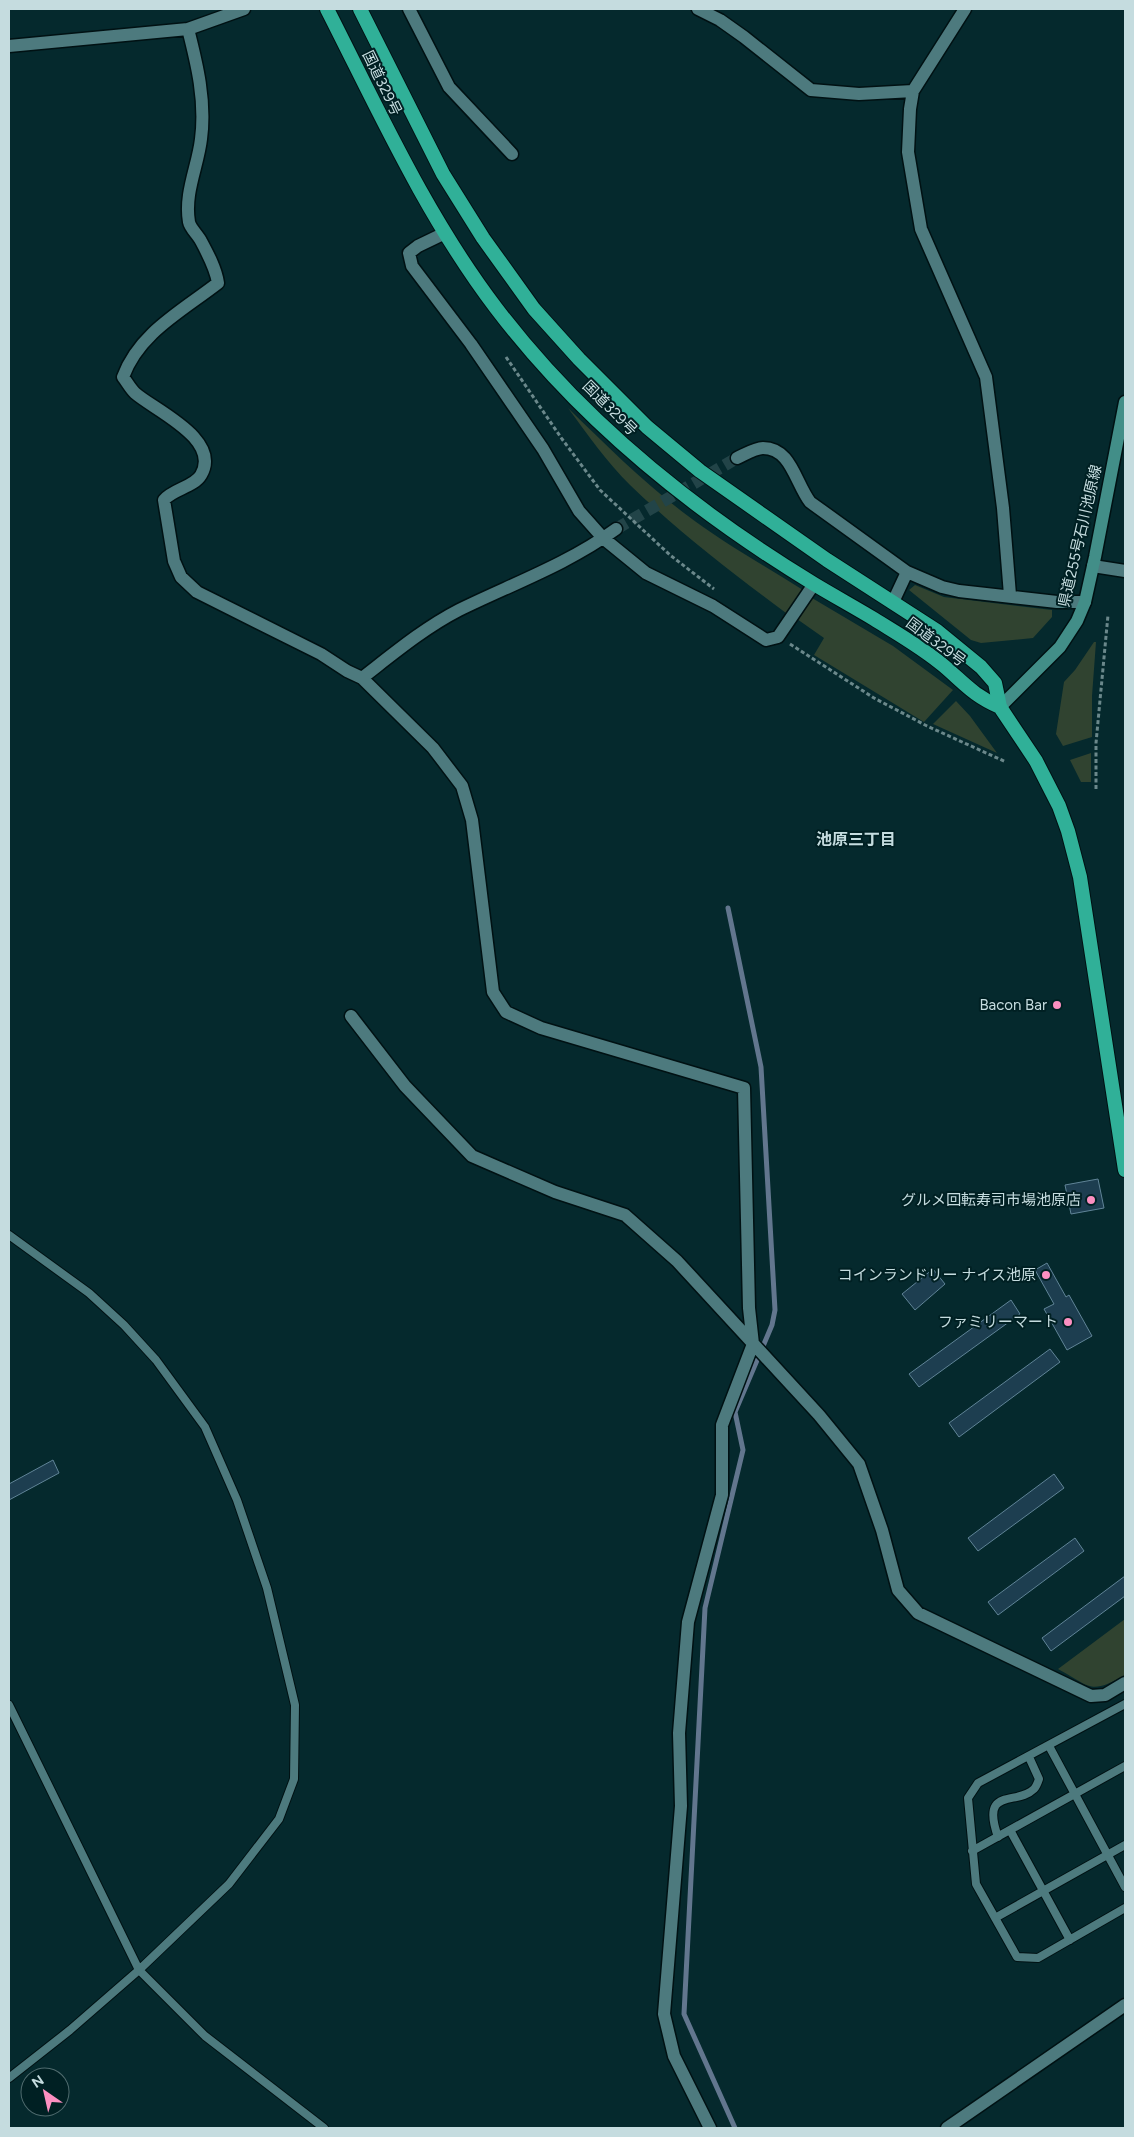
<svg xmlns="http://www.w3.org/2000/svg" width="1134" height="2137" font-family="Figtree,'Noto Sans JP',sans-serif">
	<rect width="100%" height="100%" fill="#05292d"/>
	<!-- green -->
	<path fill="#304330" d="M568,408C605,444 643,482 684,513C722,542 763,565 803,590L786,613C732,573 679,532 630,485C607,462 587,434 568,408Z
		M915,585L944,597L1052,610V617L1033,638L981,643L971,640L909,590Z
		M812,598L893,646L953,690L924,722L814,655L824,638L797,619Z
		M1094,642H1096L1092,696V737L1063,746L1056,734L1064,682L1075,670Z
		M956,701L970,716L997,753L933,724Z
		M1091,753V782H1081L1070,760Z
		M1125,1619V1675C1090,1695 1091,1687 1058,1669Z"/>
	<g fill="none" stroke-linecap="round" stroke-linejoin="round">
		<!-- stream -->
		<path stroke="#62768e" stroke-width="5" d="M728,908L761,1067L775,1310L772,1325L735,1412L743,1450L705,1608L684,2014L735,2128"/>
	</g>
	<!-- building -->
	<path fill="#1d3e50" stroke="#608497" d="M1098,1179L1104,1208L1071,1214L1065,1185Z
		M1047,1263L1066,1297L1069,1295L1092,1336L1067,1350L1044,1309L1054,1304L1035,1270Z
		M933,1269L945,1284L915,1310L902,1294Z
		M1011,1300L1020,1314L919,1387L909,1374Z
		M1050,1349L1060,1362L959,1437L949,1423Z
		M53,1460L59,1473L9,1500V1484Z
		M1054,1474L1064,1488L978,1551L968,1538Z
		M1075,1538L1084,1551L998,1615L988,1602Z
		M1125,1576V1596L1051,1651L1042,1638Z"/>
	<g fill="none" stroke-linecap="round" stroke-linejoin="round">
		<!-- minor-tunnel -->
		<path stroke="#224448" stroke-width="12" stroke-dasharray="12 6" stroke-linecap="butt" d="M616,529L737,458"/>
		<!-- service casing -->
		<g stroke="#001113" stroke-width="10">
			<path id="service" d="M9,1235L89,1293L124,1325L156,1360L205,1427L237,1500L267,1588L295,1705L294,1779L279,1819L229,1884L139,1970L70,2030L9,2078
				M1125,1704L978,1783L968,1798L976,1884L1017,1957L1038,1958L1125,1908
				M9,1705L139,1970L205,2036L324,2128
				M1049,1746L1125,1887
				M1010,1830L1070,1940
				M998,1837C980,1786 1017,1806 1034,1789C1036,1787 1038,1782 1039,1779L1029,1757
				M972,1851L1125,1766
				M995,1918L1125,1845"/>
		</g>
		<!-- minor casing -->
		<g stroke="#001113" stroke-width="15">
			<path id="minor" d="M409,9L449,87L512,154
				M698,9L720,20L744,37L811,90L859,94L913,91
				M965,9L913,91L910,109L908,152L921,229L986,377L1003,508L1010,595
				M188,29C197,64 206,101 201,139C198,166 184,193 189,222C190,228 198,235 201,241C208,254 216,269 218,283C182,311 139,333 123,377C127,382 130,388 135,393C154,410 222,439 201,475C194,487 173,489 164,500L174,561L181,577L197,592L321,654L347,671L362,678L433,748L462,786L472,820L493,992L506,1012L541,1028L744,1088L749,1308L753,1344L722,1425V1495L688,1622L679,1733L681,1806L664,2014L674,2056L710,2128
				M9,46L188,29L244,9
				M445,233L418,246L409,253L412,266L471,344L543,449L579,511L603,538L646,573L713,606L766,640L778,637L814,584
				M737,458C744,455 755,448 763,448C791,448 795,482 810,502L907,572L942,587L959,591L1057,602H1085
				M1093,566L1125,571
				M893,602L907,572
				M362,678C393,654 424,628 459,610C512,584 568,564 616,529
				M351,1016L405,1086L472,1156L555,1192L625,1215L677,1261L819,1415L859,1464L882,1530L898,1590L918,1613L1091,1696L1105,1695L1125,1683"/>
		</g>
		<!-- tertiary casing -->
		<g stroke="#001113" stroke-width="15">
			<path id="tertiary" d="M947,2128L1125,2005"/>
		</g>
		<!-- secondary casing -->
		<g stroke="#001113" stroke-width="15">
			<path id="secondary" d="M1000,707L1060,647L1077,621L1085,602L1095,557L1125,402"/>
		</g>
		<!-- trunk casing -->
		<g stroke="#001113" stroke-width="16">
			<path id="trunk" d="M327,9C379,111 426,216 496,308C581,420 694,511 814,584C834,596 854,607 874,619C898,634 923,648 944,666C965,684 974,696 1000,707
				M360,9L443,174L483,238L534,309L579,359L647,427L700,471L827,560L937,631L981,667L995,683L1000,707L1036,761L1059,806L1068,831L1080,877L1125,1170"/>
		</g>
		<!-- path -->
		<path stroke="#6b888b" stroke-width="3" stroke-dasharray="4 2.5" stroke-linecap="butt" d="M506,357L562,439L600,490L670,555L714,589
			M790,644L874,698L927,726L1006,762
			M1096,789V743L1108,615"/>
		<!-- service -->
		<use href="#service" stroke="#4d7a7e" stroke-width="8"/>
		<!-- minor -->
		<use href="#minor" stroke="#4d7a7e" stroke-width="12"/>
		<!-- tertiary -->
		<use href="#tertiary" stroke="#4d7a7e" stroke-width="12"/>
		<!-- secondary -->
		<use href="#secondary" stroke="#428e88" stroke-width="12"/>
		<!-- trunk -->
		<use href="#trunk" stroke="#30b098" stroke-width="14"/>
	</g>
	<!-- markers -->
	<g fill="#fc8fc1" stroke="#002023" stroke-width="2">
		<circle cx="1057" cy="1005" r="5"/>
		<circle cx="1091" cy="1200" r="5"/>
		<circle cx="1046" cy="1275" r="5"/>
		<circle cx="1068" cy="1322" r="5"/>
	</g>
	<g text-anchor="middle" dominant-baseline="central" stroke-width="4" stroke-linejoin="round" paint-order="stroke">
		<!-- street labels -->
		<g font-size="15" fill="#c5dcdf" stroke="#002023">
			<text transform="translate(382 83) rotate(64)">国道329号</text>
			<text transform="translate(610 408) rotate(45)">国道329号</text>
			<text transform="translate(1080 536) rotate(-77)">県道255号石川池原線</text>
			<text transform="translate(936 642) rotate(37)">国道329号</text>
		</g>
		<!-- poi labels -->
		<g font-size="15" fill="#c5dcdf" stroke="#002023" text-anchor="end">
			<text x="1047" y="1005">Bacon Bar</text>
			<text x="1081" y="1200">グルメ回転寿司市場池原店</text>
			<text x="1036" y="1275">コインランドリー ナイス池原</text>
			<text x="1058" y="1322">ファミリーマート</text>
		</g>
		<!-- neighbourhood labels -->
		<g font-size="16" font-weight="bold" fill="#c5dcdf" stroke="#002023">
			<text x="856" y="839">池原三丁目</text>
		</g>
	</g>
	<!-- border -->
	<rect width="1134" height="2137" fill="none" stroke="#c5dcdf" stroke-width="20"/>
	<!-- north arrow -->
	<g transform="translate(45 2092) rotate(326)"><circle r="24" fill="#002023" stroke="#4f6b6e"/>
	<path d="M0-4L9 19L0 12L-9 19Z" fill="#fc8fc1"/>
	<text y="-8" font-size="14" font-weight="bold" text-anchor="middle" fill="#c5dcdf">N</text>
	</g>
</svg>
